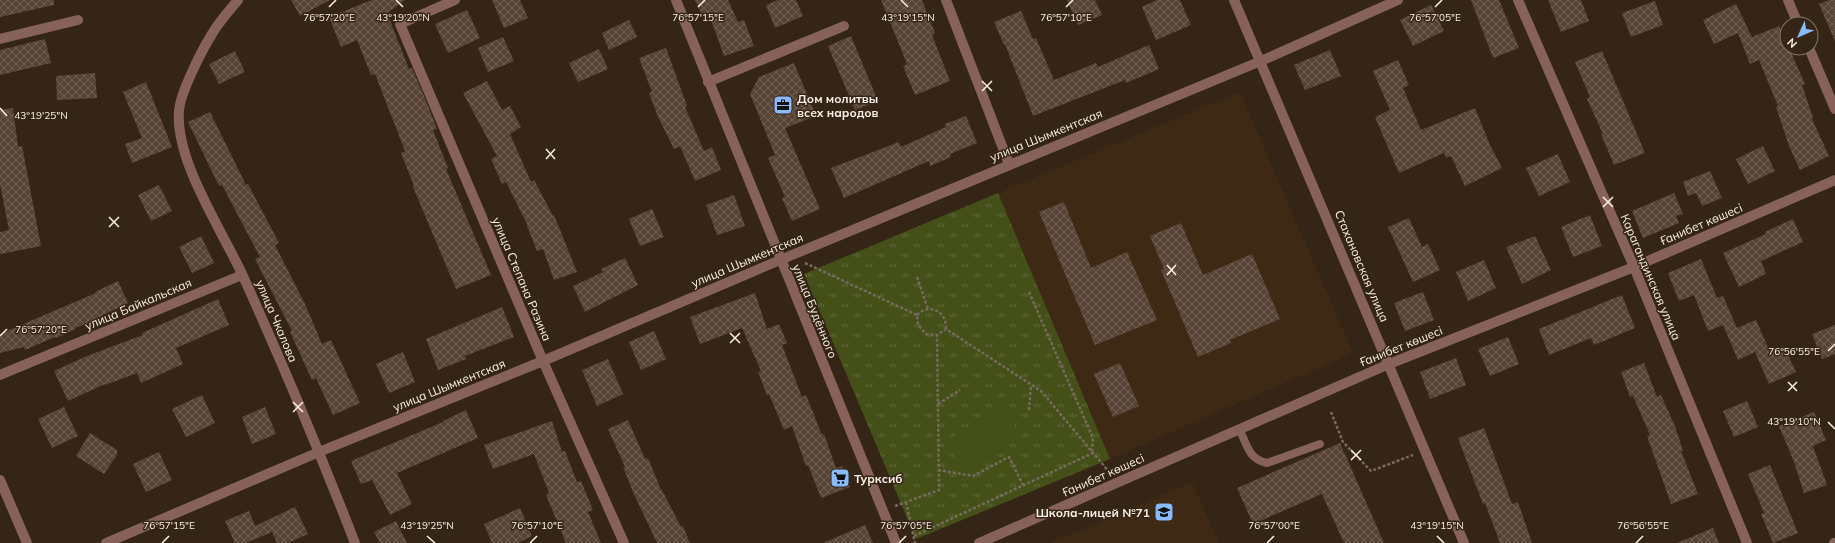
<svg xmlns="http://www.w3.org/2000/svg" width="1835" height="543" font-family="Mulish,sans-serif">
	<defs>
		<pattern id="park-tufts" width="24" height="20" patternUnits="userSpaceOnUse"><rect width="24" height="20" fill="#445018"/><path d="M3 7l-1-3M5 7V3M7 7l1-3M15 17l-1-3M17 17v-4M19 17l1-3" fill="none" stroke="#606a3a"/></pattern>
		<pattern id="building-cross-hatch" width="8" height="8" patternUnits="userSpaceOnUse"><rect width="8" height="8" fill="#584437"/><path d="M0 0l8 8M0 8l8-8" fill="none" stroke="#715f54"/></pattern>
	</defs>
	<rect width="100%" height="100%" fill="#352516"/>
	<!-- built -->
	<path fill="#3e2915" d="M1240,92L1353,353L1110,459L998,193Z
		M1192,482L1219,543H1051Z"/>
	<!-- park -->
	<path fill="url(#park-tufts)" d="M998,193L1110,459L916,539L804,274Z"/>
	<!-- garden -->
	<path fill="#445018" d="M1004,407L1021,437L963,470L946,441Z"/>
	<!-- building -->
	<path fill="url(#building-cross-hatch)" d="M0,0H54V5L0,17Z
		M291,0H330L300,16Z
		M372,0H405L387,13L409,69L412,68L426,101L437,129L433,130L448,168L446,169L491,275L456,289L413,187L414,186L401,153L405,151L375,74L371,75L357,40L341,47L329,17Z
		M492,0H520L528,18L504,28Z
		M695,0H728L738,22L744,20L754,46L724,56L710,17L704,20Z
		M778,0H796L803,16L775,28L766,5Z
		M881,0H922L935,33L932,35L950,81L915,95L903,66L907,64Z
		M1067,0H1095L1102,15L1078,25Z
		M1157,0H1180L1191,25L1156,40L1142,7Z
		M1471,0H1499L1519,48L1493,58Z
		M1548,0H1581L1589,21L1561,32Z
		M1829,0H1835V41L1819,4Z
		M1655,1L1663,25L1631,37L1622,13Z
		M1736,4L1752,37L1779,26L1787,45L1782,48H1789L1805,84L1802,85L1813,118L1812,119L1829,156L1800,170L1789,146L1776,107L1778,106L1759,60L1750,64L1738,33L1714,44L1703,20Z
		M1431,5L1444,31L1413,46L1400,20Z
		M467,10L480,38L448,53L435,24Z
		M1021,11L1033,39L1036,38L1054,80L1096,63L1098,67L1149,45L1159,69L1126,83L1125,80L1033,116L1005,44L1004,45L994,22Z
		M629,20L637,37L609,50L602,33Z
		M851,36L878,101L855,110L828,46Z
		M503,37L514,61L488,72L478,48Z
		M45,39L51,63L0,75V50Z
		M666,48L687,106L685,107L704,151L712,147L721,170L695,181L680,146L674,149L658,117L649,93L652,92L639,58Z
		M599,49L608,69L578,82L569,63Z
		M1330,50L1341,76L1305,90L1294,65Z
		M235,51L245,72L219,84L209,64Z
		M1602,51L1645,153L1614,165L1601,134H1603L1587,99L1590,97L1575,62Z
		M1398,60L1409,85L1403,88L1421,130L1475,108L1490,145L1502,168L1465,186L1451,156L1446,158L1444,153L1399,173L1375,117L1390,110L1373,71Z
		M794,63L816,116L785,128L820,209L792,221L782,198L785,197L768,158L775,155L750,94L759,77Z
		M95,73L97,98L57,100L56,76Z
		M487,81L502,110L510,106L521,127L510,134L531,182L534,180L553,216L554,215L577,272L554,280L543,249L537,251L527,226H528L506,182L502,184L491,159L497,156L463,93Z
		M146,82L172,147L132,163L125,144L142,138L123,92Z
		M13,108L18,147L22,146L41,246L0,254V232L9,230L0,184V110Z
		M210,112L246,185L248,184L279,243L275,245L305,304L322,344L331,340L360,403L333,415L316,378L312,380L290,332L292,331L255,259L260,257L222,185L219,186L188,122Z
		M966,116L977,143L950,154L951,157L930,166L929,161L844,198L831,168L899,142L901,147L946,127L945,124Z
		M1763,146L1775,171L1748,184L1736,159Z
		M1558,154L1570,182L1539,196L1526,168Z
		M1710,171L1722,198L1702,206L1696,193L1688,196L1683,182Z
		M159,185L172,211L151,221L138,195Z
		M1674,193L1683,214L1676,216L1679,223L1643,238L1632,211Z
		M734,195L745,226L717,235L706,205Z
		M1064,202L1091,268L1127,252L1157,320L1095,345L1039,212Z
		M652,209L664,237L640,246L629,219Z
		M1590,215L1602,246L1573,257L1561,227Z
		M1409,218L1422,247L1428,244L1440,270L1413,282L1388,227Z
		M1793,219L1803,242L1761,261L1766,274L1739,287L1723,253L1766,234L1765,232Z
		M1181,223L1203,275L1252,254L1280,319L1230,340L1231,343L1198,357L1161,270L1164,269L1150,236Z
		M201,236L214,263L192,273L179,247Z
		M1535,236L1551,270L1522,284L1506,247Z
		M625,258L638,285L585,312L573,286L603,272L601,269Z
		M1701,259L1717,298L1723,296L1737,328L1756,320L1770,352L1784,346L1796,372L1769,384L1755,352L1738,360L1723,325L1708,331L1694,295L1679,301L1668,273Z
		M1484,260L1496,288L1468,301L1456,272Z
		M118,281L128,303L99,317V319L75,328L76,329L56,338L55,337L25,350L24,347L0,353V334L96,293L95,292Z
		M1423,292L1434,320L1405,331L1394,303Z
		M755,293L767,329L779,324L787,343L782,345L802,397L806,395L822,435L824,434L836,468L842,466L850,487L821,498L808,465L806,466L792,426L784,430L769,394L767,395L758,372L761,371L742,328L700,344L690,317Z
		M1622,295L1635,328L1594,345L1591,338L1549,355L1539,329Z
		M218,299L229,325L176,348L183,364L141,383L137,373L105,385V384L68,401L54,371L87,356L143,335L142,333Z
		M502,307L514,337L465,356L466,359L438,370L426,339Z
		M1835,325V354L1822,359L1812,334Z
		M654,331L666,359L641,370L629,342Z
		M1508,337L1519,364L1490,376L1478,349Z
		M403,352L415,382L389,393L376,364Z
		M1456,358L1466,385L1430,399L1420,372Z
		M608,359L623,394L597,406L582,370Z
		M1120,363L1139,406L1113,417L1094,374Z
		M1644,363L1657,397L1661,395L1675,426L1683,451H1681L1698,494L1671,504L1647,436L1650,435L1633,396L1630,397L1621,372Z
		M202,395L215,423L186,437L172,409Z
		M1747,401L1758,427L1734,437L1723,411Z
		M64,407L78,436L52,448L38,419Z
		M265,407L276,434L252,444L242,417Z
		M466,410L478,438L397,473L412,504L390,515L372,480L361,484L351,461L443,422V421Z
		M1814,412L1826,440L1813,446L1827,485L1804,493L1794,462L1779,426Z
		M628,420L645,459L648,458L661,490H662L681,527L683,526L690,543H657L633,492L623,467H625L608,429Z
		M552,421L562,452L565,451L577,482L581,481L593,510L588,512L601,543H566L546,495L549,493L534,454L493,469L484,445Z
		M1484,428L1512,504L1518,502L1532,543H1500L1485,503L1483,504L1458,438Z
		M90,433L117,450V455L104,474L76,456Z
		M1340,443L1384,543H1344L1322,494L1253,524L1237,488Z
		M159,452L172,480L146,492L133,464Z
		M1770,465L1798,533L1773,543L1761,514L1764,513L1748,474Z
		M295,507L308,534L288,543H277L272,532L246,543H235L225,521L249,511L255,526Z
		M520,508L532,536L518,543H492L484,524Z
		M396,521L407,543H380L374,532Z
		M865,525L873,543H823Z
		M1713,528L1719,543H1677Z"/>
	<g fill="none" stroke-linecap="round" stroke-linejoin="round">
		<!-- path -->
		<path stroke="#796a5d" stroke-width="2.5" stroke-dasharray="3 2" stroke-linecap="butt" d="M805,263L917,315L918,325L926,334L937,335L946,329L1041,391L1110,473
			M917,277L928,309
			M1029,292L1093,438L1092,451
			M917,315C930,302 947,312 946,329
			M938,404L960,390
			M1029,410L1031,385
			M1331,412L1343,442L1371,471L1413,455
			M938,470L973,476L1009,457L1023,485
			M906,502L915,543
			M895,506L939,490L937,335
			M914,536L1093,453"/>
		<!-- service -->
		<path stroke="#866259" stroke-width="8" d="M1240,430C1247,446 1249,459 1267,463L1320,444"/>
		<!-- minor -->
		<path stroke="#866259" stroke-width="10" d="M238,0C229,11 219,22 212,34C202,50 180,93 179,111C175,161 222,230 243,276C283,364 320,453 355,543
			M455,0L400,24L543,361L624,543
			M676,0L896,543
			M946,0L1009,164
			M1234,0L1464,543
			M1518,0L1634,267L1747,543
			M1788,0L1798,24
			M0,39L78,20
			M1809,48L1835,109
			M708,82L844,26
			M0,375L242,275
			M0,480L27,543
			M106,543L319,452L543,361L780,260L1261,61L1398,0
			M979,543L1389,364L1634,267L1835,180
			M1834,543H1835"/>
	</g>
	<!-- ticks -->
	<path fill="none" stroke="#fcf1e8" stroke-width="1.5" d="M396,0L403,7M901,0L908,7M329,7L336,0M698,7L705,0M1066,7L1073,0M1435,7L1442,0M982,81L992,91M982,91L992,81M0,108L7,116M546,149L555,159M546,159L555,149M1603,197L1613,207M1603,207L1613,197M109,217L119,227M109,227L119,217M1167,265L1176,275M1167,275L1176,265M730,333L740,343M0,336L7,329M730,343L740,333M1828,351L1835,344M1788,382L1797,391M1788,391L1797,382M293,402L303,412M293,412L303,402M1828,422L1835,429M1351,450L1361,460M1351,460L1361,450M427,536L435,543M1437,536L1444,543M162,543L169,536M530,543L537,536M899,543L906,536M1267,543L1274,536M1636,543L1643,536"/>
	<!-- icons -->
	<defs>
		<g id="office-square" transform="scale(1)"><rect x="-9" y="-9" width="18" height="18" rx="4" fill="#87bbfc" stroke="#352516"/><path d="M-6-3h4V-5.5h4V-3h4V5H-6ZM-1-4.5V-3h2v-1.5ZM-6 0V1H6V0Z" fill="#111"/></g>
		<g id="supermarket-square" transform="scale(1)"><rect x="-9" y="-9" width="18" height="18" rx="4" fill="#87bbfc" stroke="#352516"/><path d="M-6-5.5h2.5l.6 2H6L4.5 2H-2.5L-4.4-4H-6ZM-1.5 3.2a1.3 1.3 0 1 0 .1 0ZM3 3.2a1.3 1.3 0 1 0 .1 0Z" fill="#111"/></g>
		<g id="school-square" transform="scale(1)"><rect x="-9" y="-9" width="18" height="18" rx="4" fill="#87bbfc" stroke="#352516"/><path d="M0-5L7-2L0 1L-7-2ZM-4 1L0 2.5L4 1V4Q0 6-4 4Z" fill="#111"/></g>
	</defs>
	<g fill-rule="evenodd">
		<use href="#office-square" x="783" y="105"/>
		<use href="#supermarket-square" x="840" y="478"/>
		<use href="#school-square" x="1164" y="512"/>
	</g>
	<g text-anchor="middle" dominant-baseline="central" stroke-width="3" stroke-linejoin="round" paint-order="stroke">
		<!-- poi labels -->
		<g font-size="12" font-weight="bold" fill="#fcf1e8" stroke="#352516" text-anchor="start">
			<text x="797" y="98">Дом молитвы<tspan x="797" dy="14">всех народов</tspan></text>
			<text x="854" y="478">Турксиб</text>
			<text x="1150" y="512" text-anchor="end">Школа-лицей №71</text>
		</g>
		<!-- street labels -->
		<g font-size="12" fill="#fcf1e8" stroke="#352516">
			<text transform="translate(1046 135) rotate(-22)">улица Шымкентская</text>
			<text transform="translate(1701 224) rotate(-23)">Ғанибет көшесі</text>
			<text transform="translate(747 260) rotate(-23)">улица Шымкентская</text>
			<text transform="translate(1362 266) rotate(67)">Стахановская улица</text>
			<text transform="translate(1651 277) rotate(67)">Карагандинская улица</text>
			<text transform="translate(522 279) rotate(67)">улица Степана Разина</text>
			<text transform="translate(138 304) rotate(-23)">улица Байкальская</text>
			<text transform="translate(815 311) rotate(68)">улица Будённого</text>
			<text transform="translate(277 321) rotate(67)">улица Чкалова</text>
			<text transform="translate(1401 346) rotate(-22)">Ғанибет көшесі</text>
			<text transform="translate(449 385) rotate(-22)">улица Шымкентская</text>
			<text transform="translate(1103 475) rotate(-24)">Ғанибет көшесі</text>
		</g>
	</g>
	<g font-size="10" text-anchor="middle" fill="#fcf1e8" stroke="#352516" stroke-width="3" stroke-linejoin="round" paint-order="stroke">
		<text x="329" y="21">76°57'20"E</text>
		<text x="403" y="21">43°19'20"N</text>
		<text x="698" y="21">76°57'15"E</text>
		<text x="908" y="21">43°19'15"N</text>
		<text x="1066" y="21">76°57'10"E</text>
		<text x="1435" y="21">76°57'05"E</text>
		<text x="41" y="119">43°19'25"N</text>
		<text x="41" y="333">76°57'20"E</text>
		<text x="1794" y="355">76°56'55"E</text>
		<text x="1794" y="425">43°19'10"N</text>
		<text x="169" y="529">76°57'15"E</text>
		<text x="537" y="529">76°57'10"E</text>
		<text x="906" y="529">76°57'05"E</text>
		<text x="1274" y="529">76°57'00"E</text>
		<text x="1643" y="529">76°56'55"E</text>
		<text x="427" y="529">43°19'25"N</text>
		<text x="1437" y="529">43°19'15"N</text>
	</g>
	<!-- north arrow -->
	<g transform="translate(1799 36) rotate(225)"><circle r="19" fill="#352516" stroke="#85776a"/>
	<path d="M0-3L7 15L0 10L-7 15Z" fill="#87bbfc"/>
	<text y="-6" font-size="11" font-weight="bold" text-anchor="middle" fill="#fcf1e8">N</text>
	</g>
</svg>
